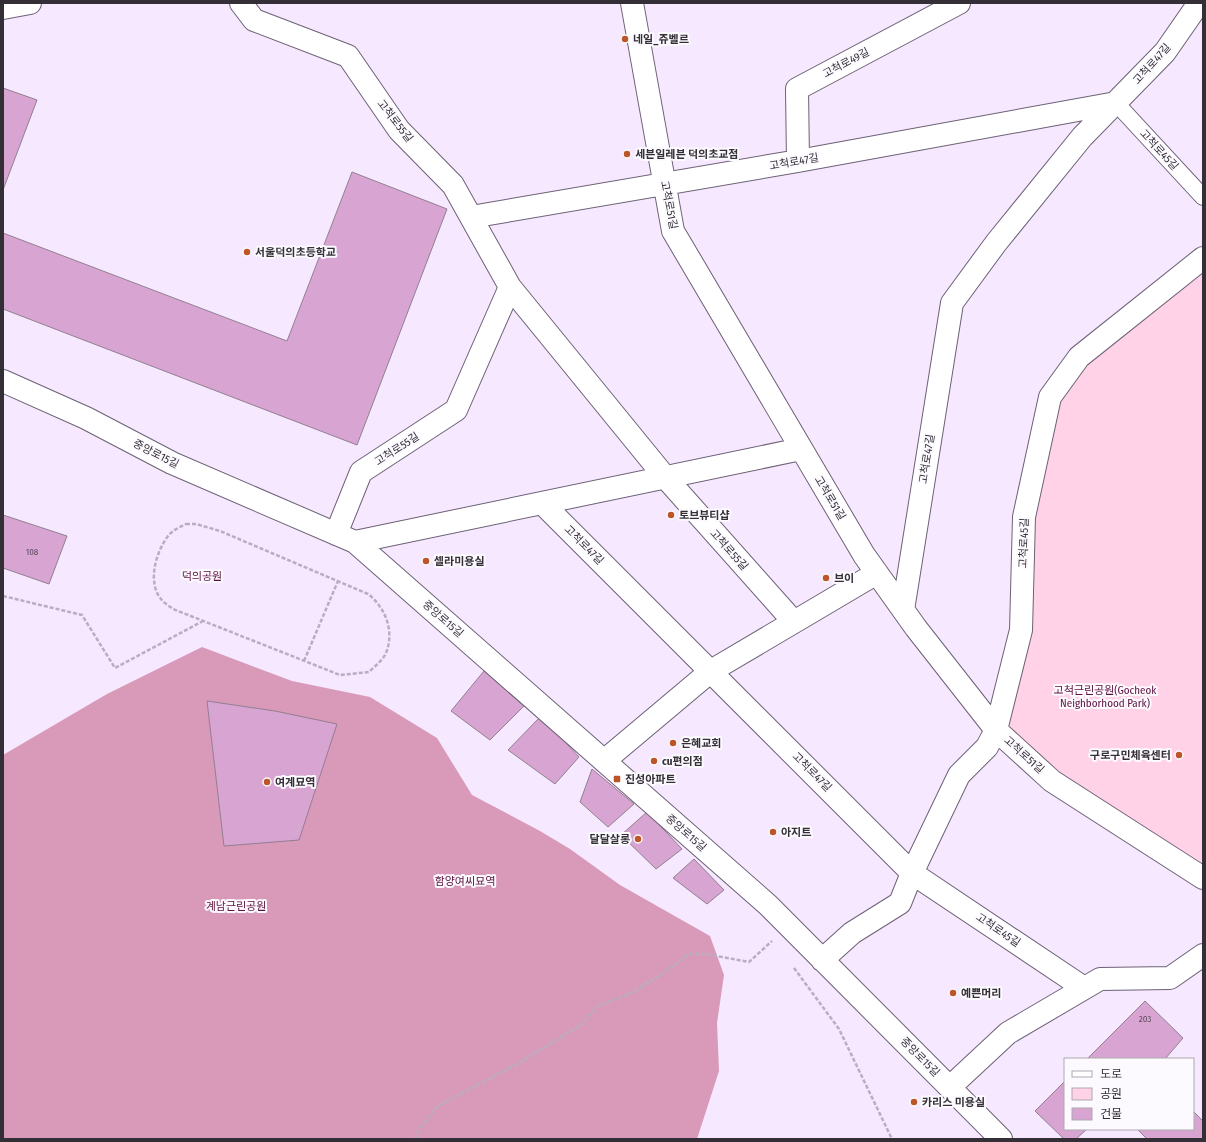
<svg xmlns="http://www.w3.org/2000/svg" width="1206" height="1142" font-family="'Fira Sans Condensed','Noto Sans KR',sans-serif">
	<rect width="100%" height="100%" fill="#f5e8ff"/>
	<!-- green -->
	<path fill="#ffd2e7" d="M1203,258V878L996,730L1050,397Z"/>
	<!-- forest -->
	<path fill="#d999b9" d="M202,647L292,681L370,697L437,738L472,795L540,831L570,849L620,885L710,936L724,975L717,1023L719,1071L697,1139H3V755L107,694Z"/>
	<!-- building -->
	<path fill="#d8a5d3" stroke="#927f90" d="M3,88L37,100L3,190Z
		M352,172L447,209L357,445L3,309V233L287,341Z
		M3,515L67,536L49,584L3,568Z
		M484,671L524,706L490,740L451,711Z
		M207,701L275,711L337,724L299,840L224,846Z
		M541,716L579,757L555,784L508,750Z
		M592,769L634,804L608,827L580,802Z
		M647,812L682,849L656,869L621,835Z
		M694,859L724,890L707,904L673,878Z
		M1145,1001L1183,1038L1165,1059H1087Z
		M1065,1081V1129H1087L1076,1139H1064L1035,1111Z
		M1193,1111L1203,1121V1139H1147L1137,1129H1193Z"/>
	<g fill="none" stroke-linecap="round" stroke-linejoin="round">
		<!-- service casing -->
		<g stroke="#6d6175" stroke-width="18">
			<path id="service" d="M1116,103L1203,197"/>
		</g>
		<!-- minor casing -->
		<g stroke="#6d6175" stroke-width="24">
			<path id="minor" d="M241,3L254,20L348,56L399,130L453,185L510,287L665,477L794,622
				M632,3L673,231L864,555L916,628L996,730L1052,781L1203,878
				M798,161L797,89L959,3
				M471,217L798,161L1116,103
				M3,381L86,418L172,463L355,542L768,905L1001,1139
				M542,503L912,873L1084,988
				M336,534L361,472L456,410L510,287
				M355,542L801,449
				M903,610L952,303L996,243L1082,137L1165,52L1199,3
				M604,761L711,671L877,573
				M822,960L852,933L900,903L912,873L959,775L987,747L996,730L1021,630L1024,517L1050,397L1079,357L1203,258
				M950,1087L1008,1033L1100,979L1170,978L1203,955"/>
		</g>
		<!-- secondary casing -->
		<g stroke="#6d6175" stroke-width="24">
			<path id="secondary" d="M3,8L30,3"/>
		</g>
		<!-- path -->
		<path stroke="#b9aec0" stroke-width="2.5" stroke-dasharray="4 2" stroke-linecap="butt" d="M186,524H196L220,531L368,594C385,607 395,631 386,653C383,660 375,666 369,672L340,675L173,609C169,606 164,603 161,599C147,582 156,552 168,536C173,530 180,527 186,524Z
			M3,596L82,615L115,668L203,621
			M304,661L338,581
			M794,968L839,1029L892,1139
			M415,1139L420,1128L438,1106L519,1063L582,1024L598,1006L631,993L665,972L689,954H706L749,962L772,941"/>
		<!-- service -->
		<use href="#service" stroke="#fff" stroke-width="16"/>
		<!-- minor -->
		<use href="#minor" stroke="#fff" stroke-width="22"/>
		<!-- secondary -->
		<use href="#secondary" stroke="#fff" stroke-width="22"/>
	</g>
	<!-- markers -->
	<g fill="#bc5629" stroke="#fcfafe" stroke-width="1.5">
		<circle cx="625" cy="39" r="4"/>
		<circle cx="627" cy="154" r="4"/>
		<circle cx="247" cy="252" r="4"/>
		<circle cx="671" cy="515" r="4"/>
		<circle cx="426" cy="561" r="4"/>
		<circle cx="826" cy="578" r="4"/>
		<circle cx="673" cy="743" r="4"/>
		<circle cx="1179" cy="755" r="4"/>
		<circle cx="654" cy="761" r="4"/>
		<rect x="613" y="775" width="8" height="8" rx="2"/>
		<circle cx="267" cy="782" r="4"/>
		<circle cx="773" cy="832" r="4"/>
		<circle cx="638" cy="839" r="4"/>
		<circle cx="953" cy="993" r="4"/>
		<circle cx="914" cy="1102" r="4"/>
	</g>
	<g text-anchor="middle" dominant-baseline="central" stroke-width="4" stroke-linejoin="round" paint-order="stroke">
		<!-- number labels -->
		<g font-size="9" fill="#5d4c5e">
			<text x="32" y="552">108</text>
			<text x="1145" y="1019">203</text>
		</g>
		<!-- poi labels -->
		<g font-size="11" font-weight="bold" fill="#342f37" stroke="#fcfafe" text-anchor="start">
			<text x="633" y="39">네일_쥬벨르</text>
			<text x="635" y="154">세븐일레븐 덕의초교점</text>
			<text x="255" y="252">서울덕의초등학교</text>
			<text x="679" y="515">토브뷰티샵</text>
			<text x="434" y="561">셀라미용실</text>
			<text x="834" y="578">브이</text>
			<text x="681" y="743">은혜교회</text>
			<text x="1171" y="755" text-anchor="end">구로구민체육센터</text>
			<text x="662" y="761">cu편의점</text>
			<text x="625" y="779">진성아파트</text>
			<text x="275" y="782">여계묘역</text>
			<text x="781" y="832">아지트</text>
			<text x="630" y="839" text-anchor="end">달달살롱</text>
			<text x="961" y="993">예쁜머리</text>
			<text x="922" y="1102">카리스 미용실</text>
		</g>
		<!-- street labels -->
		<g font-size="11" fill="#342f37" stroke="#fcfafe">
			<text transform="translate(846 63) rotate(-28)">고척로49길</text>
			<text transform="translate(1152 64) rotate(-48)">고척로47길</text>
			<text transform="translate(395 121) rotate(52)">고척로55길</text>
			<text transform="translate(1159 150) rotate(47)">고척로45길</text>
			<text transform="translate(794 162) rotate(-10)">고척로47길</text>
			<text transform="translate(669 205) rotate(79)">고척로51길</text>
			<text transform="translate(397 449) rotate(-33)">고척로55길</text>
			<text transform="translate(156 454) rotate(27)">중앙로15길</text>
			<text transform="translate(927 459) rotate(-81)">고척로47길</text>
			<text transform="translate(830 498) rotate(59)">고척로51길</text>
			<text transform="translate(1024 543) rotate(-88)">고척로45길</text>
			<text transform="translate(584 545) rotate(45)">고척로47길</text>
			<text transform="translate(729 550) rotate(48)">고척로55길</text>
			<text transform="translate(443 619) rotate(41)">중앙로15길</text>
			<text transform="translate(1024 755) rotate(42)">고척로51길</text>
			<text transform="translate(812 772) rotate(45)">고척로47길</text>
			<text transform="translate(686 833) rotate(41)">중앙로15길</text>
			<text transform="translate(998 930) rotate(34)">고척로45길</text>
			<text transform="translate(920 1057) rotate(45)">중앙로15길</text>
		</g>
		<!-- park labels -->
		<g font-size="11" fill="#5b113f" stroke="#fcfafe">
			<text x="202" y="576">덕의공원</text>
			<text x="1105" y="690">고척근린공원(Gocheok<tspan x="1105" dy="13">Neighborhood Park)</tspan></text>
			<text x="465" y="881">함양여씨묘역</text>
			<text x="236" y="906">계남근린공원</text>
		</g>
	</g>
	<!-- border -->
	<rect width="1206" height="1142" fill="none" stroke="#342f37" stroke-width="8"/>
	<!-- legend -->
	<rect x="1064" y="1058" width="130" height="72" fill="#fcfafe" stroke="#aca9ae"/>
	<rect x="1072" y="1071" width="20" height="6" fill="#ffffff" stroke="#aca9ae"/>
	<text x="1100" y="1078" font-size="12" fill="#342f37">도로</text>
	<rect x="1072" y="1088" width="20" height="12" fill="#ffd2e7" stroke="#aca9ae"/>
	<text x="1100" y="1098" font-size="12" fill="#342f37">공원</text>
	<rect x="1072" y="1108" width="20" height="12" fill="#d8a5d3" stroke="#aca9ae"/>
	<text x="1100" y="1118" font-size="12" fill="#342f37">건물</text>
</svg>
